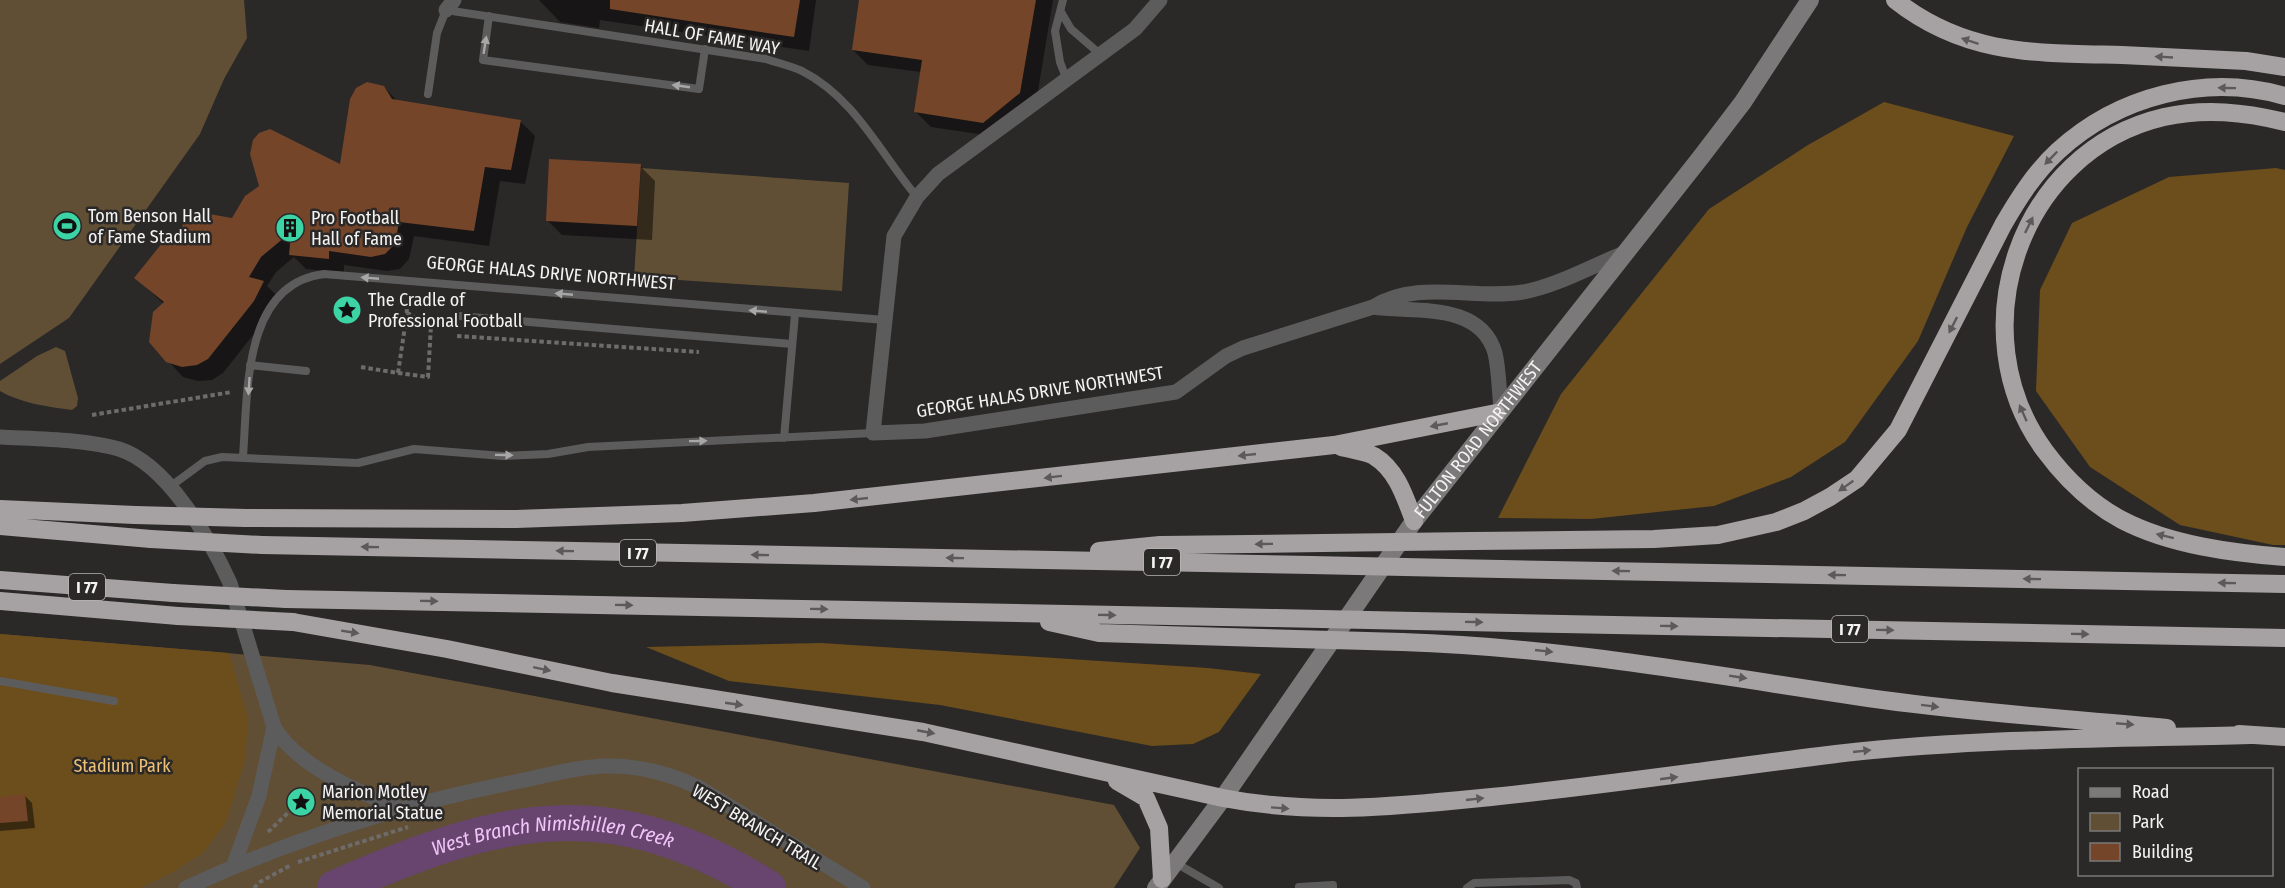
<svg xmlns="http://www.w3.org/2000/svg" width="2285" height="888" font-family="'Fira Sans Condensed',sans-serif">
	<rect width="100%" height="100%" fill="#2b2828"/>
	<!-- green -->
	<path fill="#604f34" d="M0,0H244L247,38L224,79L200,134L69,318L0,364Z
		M641,168L849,183L842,291L634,277Z
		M56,347L65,351L78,398L77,406L72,410C49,407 20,403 0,391V381L37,356Z
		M0,634L370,665L1114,805L1140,848L1114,888H0Z"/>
	<!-- forest -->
	<path fill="#6b4e1b" d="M1884,102L2014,136L1967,227L1918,341L1845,442L1791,477L1714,506L1591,519L1498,518L1561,394L1709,209L1808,145Z
		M2276,168L2285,170V545H2273L2180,525L2090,467L2036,391L2040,290L2072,223L2169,177Z
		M0,634L229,653L248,719L245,760L226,822L204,852L175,871L140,888H0Z
		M821,643L1208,668L1261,674L1219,732L1193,744L1152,746L940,705L729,681L646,647Z"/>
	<!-- shadow -->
	<path fill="#0007" d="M539,0H816L809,51L600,20L599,28L560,22Z
		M860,0H1053L1035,109L999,137L931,127L916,112L921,72L868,65L853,50Z
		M384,87L398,102L520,121L535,136L525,184L500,181L489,246L414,236L409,259L400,269L387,271L344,265V273L306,269L294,257L276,272L267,286L278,297L268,316L223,373L212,380L198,381L183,377L150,341L154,313L164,304L136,278L181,244L341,166Z
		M640,166L655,181L652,240L562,235L547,220Z
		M25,796L32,803L35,828L0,831V799Z"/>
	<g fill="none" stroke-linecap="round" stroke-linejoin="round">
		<!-- river -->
		<path stroke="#67456e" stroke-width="36" id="s1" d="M335,888C498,816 608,788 768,888"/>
	</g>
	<!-- building -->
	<path fill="#75452a" d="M610,0H800L794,37L610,9Z
		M859,0H1036L1020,93L983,123L914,112L922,60L852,50Z
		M367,82L384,86L392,99L521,120L511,170L485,167L474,231L399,222L395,244L385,254L371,257L329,251V259L289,255L291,232L261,257L249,277L264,281L254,301L208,359L197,365L182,367L166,362L149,342L153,312L164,302L134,278L167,237L180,242L183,222L190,214L198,212L232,218L245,196L259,186L250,154L253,140L259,133L270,129L340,164L350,99L356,88Z
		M549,159L641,164L637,226L546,221Z
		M25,794L28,821L0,823V797Z"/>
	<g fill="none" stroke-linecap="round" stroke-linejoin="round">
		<!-- path -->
		<path stroke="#6e6b6b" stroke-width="4" stroke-dasharray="4.5 3" stroke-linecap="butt" d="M457,336L699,352
			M361,367L398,373L407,313L406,300
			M398,373L428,377L431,325L407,313
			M92,415L232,392
			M292 804a8 8 0 1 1 16 0a8 8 0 1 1-16 0Z
			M268,832L293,808
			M298,862L408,827
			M254,888L260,882L291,865"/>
		<!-- lane -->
		<path stroke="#5d5c5d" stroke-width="8" d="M1063,0L1055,31L1060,62L1067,80
			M1061,12L1071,29L1100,54
			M489,16L483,60L699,89L705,49
			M428,94L437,33L446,10L766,59C778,63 791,66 802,71C855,98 880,153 917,197
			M459,316L792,344
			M250,365L306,371
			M784,438L795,314
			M243,456C248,394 242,284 324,274L885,320
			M171,486L205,461L222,457L358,463L414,449L503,456L548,454L588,447L873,433
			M0,681L114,701
			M1174,862L1219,888
			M1299,887L1333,885V888
			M1467,888L1474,883L1569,880L1576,883L1577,888"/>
		<!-- street -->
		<path stroke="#5d5c5d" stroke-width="15" d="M1160,0L1135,29L938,174L917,197L894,236L873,433L925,431L1176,392L1226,356L1243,348L1373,307C1416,279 1475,300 1523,292C1554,287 1592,266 1622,254
			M446,10L454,0
			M1373,307C1413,313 1480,301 1495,353C1499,370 1499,391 1501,408
			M0,437C37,439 84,439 119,449C167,464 210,539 230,583L274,727L259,796L233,867
			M274,727C297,766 357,791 398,808
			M186,888C290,840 402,804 515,782C545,776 575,767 605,766C638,765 668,773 698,787L863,888"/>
		<!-- secondary -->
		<path stroke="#7b7979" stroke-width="18" id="s2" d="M1156,888L1223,798L1414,521L1701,157L1743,102L1810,0"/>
		<!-- highway -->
		<path stroke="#a6a2a4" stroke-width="18" d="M1895,0C1966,56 2036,53 2122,55C2163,57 2205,59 2246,61L2285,67
			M2285,122C2244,112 2205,108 2164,117C2018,151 1958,333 2045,451C2065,478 2092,504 2122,520C2170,545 2232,553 2285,557
			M1341,447C1351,450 1365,451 1374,456C1397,470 1405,497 1414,521
			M0,509L135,515
			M246,518L516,519L682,513L814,503L1334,445L1496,413
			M0,526L151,539
			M1472,541L1654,539L1718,535L1776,522L1804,511L1830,497L1857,479L1898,430L2003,225C2018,199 2035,172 2058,151C2118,96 2205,73 2285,96
			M262,545L1311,565
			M1099,551L1160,545L1323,543
			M1451,568L2285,584
			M0,580L173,593
			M286,599L1275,618
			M0,601L178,616
			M1415,621L2285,638
			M293,622L447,649L612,683L923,732L1223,798C1310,815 1392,807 1481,798C1594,787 1707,770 1820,756C1962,738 2107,739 2250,735
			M1049,622L1099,633L1261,638
			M1402,642C1566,647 1721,677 1883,700C1977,713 2072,719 2167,728
			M2239,734L2285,737
			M1117,781L1146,798L1159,828L1162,879"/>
		<!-- highway-bridge -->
		<path stroke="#a6a2a4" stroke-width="18" d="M135,515L246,518
			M151,539L262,545
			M1323,543L1472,541
			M1311,565L1451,568
			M173,593L286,599
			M178,616L293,622
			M1275,618L1415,621
			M1261,638L1402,642"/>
	</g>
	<!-- one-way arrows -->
	<defs><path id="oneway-solid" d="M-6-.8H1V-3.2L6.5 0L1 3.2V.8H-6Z" transform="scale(1.5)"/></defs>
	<g fill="#5c595a">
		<use href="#oneway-solid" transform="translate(1970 41) rotate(-162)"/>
		<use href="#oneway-solid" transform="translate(2164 57) rotate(-177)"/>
		<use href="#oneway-solid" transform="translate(2227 88) rotate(-179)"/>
		<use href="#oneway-solid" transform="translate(2051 158) rotate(134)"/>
		<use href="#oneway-solid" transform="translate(2029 225) rotate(-64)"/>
		<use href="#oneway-solid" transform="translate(1953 325) rotate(117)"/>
		<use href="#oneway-solid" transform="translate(2023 413) rotate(-114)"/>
		<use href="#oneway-solid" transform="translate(1439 425) rotate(169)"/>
		<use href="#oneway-solid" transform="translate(1247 455) rotate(174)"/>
		<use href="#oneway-solid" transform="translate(1053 477) rotate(173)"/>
		<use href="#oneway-solid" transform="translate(1846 486) rotate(145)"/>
		<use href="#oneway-solid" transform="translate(859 499) rotate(174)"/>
		<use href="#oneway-solid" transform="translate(2165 536) rotate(-166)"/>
		<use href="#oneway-solid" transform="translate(1264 544) rotate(179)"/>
		<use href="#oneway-solid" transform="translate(370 547) rotate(-179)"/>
		<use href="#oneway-solid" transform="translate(565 551) rotate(-179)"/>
		<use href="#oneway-solid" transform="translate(760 555) rotate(-179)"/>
		<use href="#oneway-solid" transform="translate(955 558) rotate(-179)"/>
		<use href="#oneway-solid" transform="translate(1621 571) rotate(-179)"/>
		<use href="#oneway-solid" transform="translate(1837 575) rotate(-179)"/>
		<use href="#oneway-solid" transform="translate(2032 579) rotate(-179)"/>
		<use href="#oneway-solid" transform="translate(2227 583) rotate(-179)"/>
		<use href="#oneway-solid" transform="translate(429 601) rotate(1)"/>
		<use href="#oneway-solid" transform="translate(624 605) rotate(1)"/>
		<use href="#oneway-solid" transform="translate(819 609) rotate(1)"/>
		<use href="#oneway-solid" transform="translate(1107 615) rotate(1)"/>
		<use href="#oneway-solid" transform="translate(1474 622) rotate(1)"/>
		<use href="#oneway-solid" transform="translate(1669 626) rotate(1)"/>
		<use href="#oneway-solid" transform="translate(1885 630) rotate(1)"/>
		<use href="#oneway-solid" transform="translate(350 632) rotate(9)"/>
		<use href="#oneway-solid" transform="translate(2080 634) rotate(1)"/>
		<use href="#oneway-solid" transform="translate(1544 651) rotate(6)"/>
		<use href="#oneway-solid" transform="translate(542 669) rotate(12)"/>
		<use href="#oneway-solid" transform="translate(1738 677) rotate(9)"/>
		<use href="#oneway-solid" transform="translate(734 704) rotate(8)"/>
		<use href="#oneway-solid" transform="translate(1930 706) rotate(7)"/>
		<use href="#oneway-solid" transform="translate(2125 724) rotate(5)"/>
		<use href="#oneway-solid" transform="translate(926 732) rotate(11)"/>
		<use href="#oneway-solid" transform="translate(1862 751) rotate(-6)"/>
		<use href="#oneway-solid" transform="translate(1669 778) rotate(-8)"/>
		<use href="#oneway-solid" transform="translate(1475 799) rotate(-6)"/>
		<use href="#oneway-solid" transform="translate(1280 808) rotate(4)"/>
	</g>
	<g fill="#a8a7a8">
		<use href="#oneway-solid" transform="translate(485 45) rotate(-81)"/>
		<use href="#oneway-solid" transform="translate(681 86) rotate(-172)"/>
		<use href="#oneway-solid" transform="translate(370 278) rotate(-175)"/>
		<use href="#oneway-solid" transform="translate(564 294) rotate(-175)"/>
		<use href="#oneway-solid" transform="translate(758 311) rotate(-175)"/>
		<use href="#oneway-solid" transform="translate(249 386) rotate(94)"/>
		<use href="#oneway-solid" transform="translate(698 441) rotate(-1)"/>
		<use href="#oneway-solid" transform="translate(504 455) rotate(1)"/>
	</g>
	<!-- icons -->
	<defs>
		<g id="stadium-disc" transform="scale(1.5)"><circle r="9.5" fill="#3cd4a4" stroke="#2b2828"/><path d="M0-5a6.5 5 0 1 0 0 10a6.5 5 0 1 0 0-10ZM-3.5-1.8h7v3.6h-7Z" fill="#111"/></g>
		<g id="building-disc" transform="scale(1.5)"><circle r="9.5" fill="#3cd4a4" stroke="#2b2828"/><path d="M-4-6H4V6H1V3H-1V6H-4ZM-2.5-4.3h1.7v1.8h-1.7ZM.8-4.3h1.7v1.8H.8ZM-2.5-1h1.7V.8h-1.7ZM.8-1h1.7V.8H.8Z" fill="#111"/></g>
		<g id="sight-disc" transform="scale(1.5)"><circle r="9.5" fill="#3cd4a4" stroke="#2b2828"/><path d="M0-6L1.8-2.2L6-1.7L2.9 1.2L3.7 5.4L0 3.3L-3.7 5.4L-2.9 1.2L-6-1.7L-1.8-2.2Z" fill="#111"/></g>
	</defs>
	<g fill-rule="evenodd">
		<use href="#stadium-disc" x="67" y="226"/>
		<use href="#building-disc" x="290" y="228"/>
		<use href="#sight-disc" x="347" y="310"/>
		<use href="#sight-disc" x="301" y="802"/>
	</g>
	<g text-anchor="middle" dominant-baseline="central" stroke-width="5" stroke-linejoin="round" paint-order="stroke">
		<!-- shield labels -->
		<g fill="#2b2828" stroke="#b8b5b5" stroke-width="1.5">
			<rect x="620" y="540" width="36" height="26" rx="4.5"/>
			<rect x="1144" y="549" width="36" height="26" rx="4.5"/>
			<rect x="69" y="574" width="36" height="26" rx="4.5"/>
			<rect x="1832" y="616" width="36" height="26" rx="4.5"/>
		</g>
		<g font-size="16" font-weight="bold" fill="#f4f2f2">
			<text x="638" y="553">I 77</text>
			<text x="1162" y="562">I 77</text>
			<text x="87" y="587">I 77</text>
			<text x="1850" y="629">I 77</text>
		</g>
		<!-- street labels -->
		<g font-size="18" fill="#f4f2f2" stroke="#2b2828">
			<text transform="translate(712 37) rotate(10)">HALL OF FAME WAY</text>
			<text transform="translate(551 273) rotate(5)">GEORGE HALAS DRIVE NORTHWEST</text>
			<text transform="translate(1040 392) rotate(-9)">GEORGE HALAS DRIVE NORTHWEST</text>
			<text stroke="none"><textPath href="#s2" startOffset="552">FULTON ROAD NORTHWEST</textPath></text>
			<text transform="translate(757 827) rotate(31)">WEST BRANCH TRAIL</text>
		</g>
		<!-- poi labels -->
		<g font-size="18" fill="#f4f2f2" stroke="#2b2828" text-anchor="start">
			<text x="88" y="216">Tom Benson Hall<tspan x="88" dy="21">of Fame Stadium</tspan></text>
			<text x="311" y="218">Pro Football<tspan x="311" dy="21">Hall of Fame</tspan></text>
			<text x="368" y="300">The Cradle of<tspan x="368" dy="21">Professional Football</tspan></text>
			<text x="322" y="792">Marion Motley<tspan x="322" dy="21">Memorial Statue</tspan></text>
		</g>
		<!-- park labels -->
		<g font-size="18" fill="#efc176" stroke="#2b2828">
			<text x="122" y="766">Stadium Park</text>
		</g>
		<!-- water labels -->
		<g font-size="20" font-style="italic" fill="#f1c4f9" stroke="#2b2828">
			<text stroke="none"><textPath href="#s1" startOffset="228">West Branch Nimishillen Creek</textPath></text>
		</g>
	</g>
	<!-- legend -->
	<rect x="2078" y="768" width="195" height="108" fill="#2b2828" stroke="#7b7979" stroke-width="1.5"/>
	<rect x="2090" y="788" width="30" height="9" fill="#7b7979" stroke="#7b7979" stroke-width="1.5"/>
	<text x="2132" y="798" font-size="18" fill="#f4f2f2">Road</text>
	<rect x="2090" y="813" width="30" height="18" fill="#604f34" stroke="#7b7979" stroke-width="1.5"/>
	<text x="2132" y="828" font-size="18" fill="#f4f2f2">Park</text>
	<rect x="2090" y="843" width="30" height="18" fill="#75452a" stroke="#7b7979" stroke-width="1.5"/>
	<text x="2132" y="858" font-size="18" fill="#f4f2f2">Building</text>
</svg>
